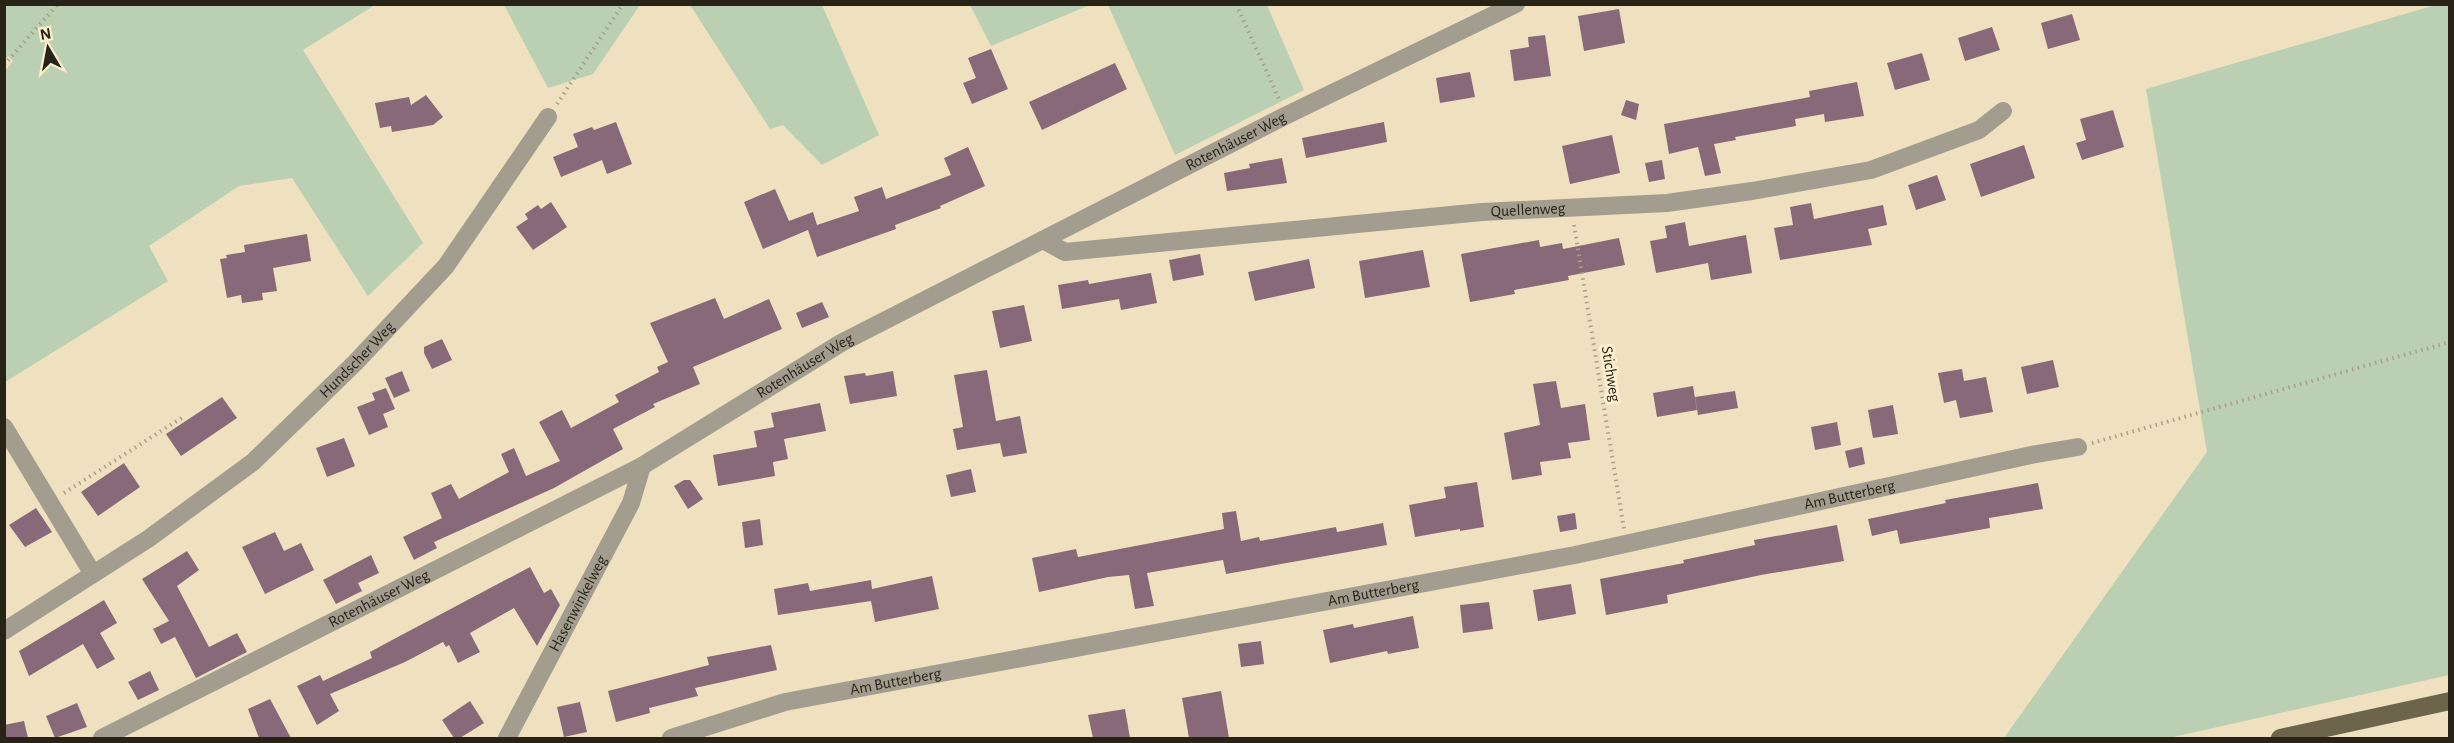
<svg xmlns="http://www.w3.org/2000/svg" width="2454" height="743" font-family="'Alegreya Sans',sans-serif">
	<rect width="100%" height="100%" fill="#efe1c0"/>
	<!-- green -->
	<path fill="#bbd0b2" d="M2439,4L2450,5L2449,675L2169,738H2004L2207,452L2146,89Z
		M4,5H375L303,50L423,243L368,296L292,178L239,186L149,246L168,281L5,382L4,72L13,61L8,56L5,60Z
		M504,5H640L593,74L548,88Z
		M690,5H822L879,135L822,165L783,125L770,129Z
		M970,5H1090L991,46Z
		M1108,5H1267L1304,90L1175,155Z"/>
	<!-- building -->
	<path fill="#886979" d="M1619,9L1625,43L1584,51L1578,16Z
		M2072,14L2080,40L2048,49L2041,23Z
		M1992,27L2000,50L1965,61L1958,38Z
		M1545,35L1551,76L1514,81L1510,50L1529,47L1528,37Z
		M991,49L1008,89L972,104L963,83L976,78L968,58Z
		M1922,53L1930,80L1895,90L1887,63Z
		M1115,63L1127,89L1042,130L1029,102Z
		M1470,72L1475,97L1440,103L1436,78Z
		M1857,82L1864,116L1825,122L1824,114L1795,119L1796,126L1735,137L1736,140L1714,144L1721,173L1705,176L1698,147L1669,154L1664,124L1810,97L1809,91Z
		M426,95L443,117L433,125L392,132L391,126L380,128L375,103L409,97L411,105Z
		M1626,100L1639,104L1636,120L1621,115Z
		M2113,110L2124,147L2082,160L2076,143L2086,140L2080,119Z
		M616,122L632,164L607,174L602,160L561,177L553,157L578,147L573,134L592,127L594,130Z
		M1384,122L1387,142L1306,158L1302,138Z
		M1612,135L1620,173L1570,184L1562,146Z
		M2024,145L2035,178L1981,197L1970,164Z
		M968,147L985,186L940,206L941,208L895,225L896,229L817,257L808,230L763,249L744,202L775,189L789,221L813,212L817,225L859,211L854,197L882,187L886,199L951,175L944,158Z
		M1282,158L1287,183L1227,191L1224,173L1250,168L1249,164Z
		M1662,160L1665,179L1649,182L1645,163Z
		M1937,175L1946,200L1916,210L1908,185Z
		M551,202L567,227L533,250L516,227L528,219L525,214L538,205L541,209Z
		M1811,203L1814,219L1883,205L1887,225L1868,229L1872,245L1780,260L1774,228L1793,225L1790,207Z
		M1685,222L1689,246L1746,235L1752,273L1711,280L1708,263L1656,273L1650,241L1667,238L1665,226Z
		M307,234L311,261L273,268L277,291L262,293L263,300L242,303L241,295L227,298L220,259L227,258L226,255L245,252L244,245Z
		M1619,238L1625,265L1568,276L1569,280L1514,290L1515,294L1470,302L1461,254L1539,240L1540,247L1562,243L1563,249Z
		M1423,250L1430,287L1365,298L1359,261Z
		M1200,254L1204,275L1173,281L1169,260Z
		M1309,259L1315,288L1255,301L1248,272Z
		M1151,273L1157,303L1121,310L1119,299L1062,309L1058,285L1088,280L1089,284Z
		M715,298L724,319L769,299L782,329L693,367L700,384L653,404L655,407L613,429L623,449L554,488L434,542L437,548L414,560L403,537L442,518L431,493L451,484L459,499L509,472L501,454L514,448L526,476L560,461L539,422L562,410L571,428L619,402L615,395L659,372L657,367L668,362L650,323Z
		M822,302L829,317L802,328L796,313Z
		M1024,305L1032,341L1000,348L992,311Z
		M442,339L452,360L432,369L424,353V347Z
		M2053,360L2059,387L2027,394L2021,367Z
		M1962,369L1964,381L1986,377L1993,412L1960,418L1956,400L1944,403L1938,373Z
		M987,370L996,421L1020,416L1027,453L1003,457L1000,443L957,450L953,429L963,427L954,375Z
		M402,371L410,391L394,398L385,378Z
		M893,371L897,396L850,404L844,376L865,373L866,376Z
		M1556,381L1561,408L1585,404L1590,440L1568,443L1571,458L1540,462L1542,475L1512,480L1504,433L1540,425L1533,384Z
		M1693,386L1697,410L1657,417L1653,393Z
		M386,388L395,409L383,414L388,427L369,435L357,407L375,400L372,393Z
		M1735,391L1738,408L1698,415L1695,397Z
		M222,397L237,418L181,456L166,434Z
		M820,403L826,431L784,439L788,459L773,462L775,476L718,486L713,455L757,447L754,431L774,427L771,413Z
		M1893,405L1898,434L1873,438L1868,410Z
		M1837,422L1841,445L1815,450L1811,427Z
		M344,438L355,466L327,477L316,448Z
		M1862,447L1865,464L1849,468L1845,451Z
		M124,463L140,487L98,516L81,492Z
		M971,469L976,492L951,497L946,475Z
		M684,480H690L703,499L688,509L674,486Z
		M1477,482L1484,527L1460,531V529L1415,537L1409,505L1446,498L1444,487Z
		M2038,483L2043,509L1989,518L1990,528L1900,544L1897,530L1872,536L1868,519L1946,503L1945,500Z
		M36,508L52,532L25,547L9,525Z
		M1236,511L1241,541L1259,537L1260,541L1336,527L1337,532L1383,523L1387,545L1226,574L1223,560L1147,573L1154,606L1135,609L1129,575L1108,577L1039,592L1032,558L1076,549L1078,557L1224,529L1222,513Z
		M1575,513L1577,529L1560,532L1557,516Z
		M760,519L763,545L745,548L742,522Z
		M1837,525L1844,561L1761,575L1667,595L1668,603L1606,615L1600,579L1684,563L1683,560L1755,545L1754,540Z
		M275,532L284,551L301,543L314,570L265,594L242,547Z
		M187,551L199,570L177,586L209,647L237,633L247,652L196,678L175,637L161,644L153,629L169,621L142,579Z
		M371,555L379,573L358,583L362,591L336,604L323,580Z
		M530,567L544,593L551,589L560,605L537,646L514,608L470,633L480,652L458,663L449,645L446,647L443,642L405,662L330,694L339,711L317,725L297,686L320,675L323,681L372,658L370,652L394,639Z
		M932,576L939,609L875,622L871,601L778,615L774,589L808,583L810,591L871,580L872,589Z
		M1571,584L1576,614L1538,621L1533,590Z
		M104,600L117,623L100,633L115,659L97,669L83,644L29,676L19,651Z
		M1489,602L1493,629L1463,633L1460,605Z
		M1413,616L1419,648L1388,654L1387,651L1330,663L1323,630L1353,624L1354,628Z
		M1261,641L1264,664L1241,667L1238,644Z
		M771,645L777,670L695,688L698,696L649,708L650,713L616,722L608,691L709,665L707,657Z
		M150,671L159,690L138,700L128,682Z
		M1221,691L1229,738H1189L1182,698Z
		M270,699L291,738H259L248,709Z
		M470,701L484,723L460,738H454L442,720Z
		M580,702L587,732L564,737L557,707Z
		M77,703L87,727L55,738L46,716Z
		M1125,709L1130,738H1093L1088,715Z
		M24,721L28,738H4V725Z"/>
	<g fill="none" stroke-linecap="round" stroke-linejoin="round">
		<!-- path -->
		<path stroke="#aba087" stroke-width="4" stroke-dasharray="1.5 4.5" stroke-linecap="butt" d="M1236,4L1279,99
			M4,65L58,4
			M557,104L623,4
			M1574,225L1624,529
			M2092,443L2450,342
			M64,493L183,417"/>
		<!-- minor -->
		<g stroke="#a29d8f" stroke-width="18">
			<path id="s1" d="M1043,240L1065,252L1482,212L1667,203L1752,191L1871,170L1979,130L2003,111"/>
			<path d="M4,427L93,574"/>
			<path id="s2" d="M4,631L148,539L253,462L355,363L446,266L548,117"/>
			<path id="s3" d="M102,738L642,466L841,343L1287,115L1516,4"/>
			<path id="s4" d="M507,738L631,503L642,466"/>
			<path id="s5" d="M671,738L785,702L1575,555L2031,455L2078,447"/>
		</g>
		<!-- major -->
		<path stroke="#6c644b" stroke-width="18" d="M2280,738L2450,701"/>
	</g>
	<g text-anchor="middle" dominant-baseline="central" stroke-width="6" stroke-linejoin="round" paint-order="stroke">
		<!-- street labels -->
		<g font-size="16" fill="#282317" stroke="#fdeecd">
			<text stroke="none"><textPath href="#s3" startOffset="1282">Rotenhäuser Weg</textPath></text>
			<text stroke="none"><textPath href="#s1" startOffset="490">Quellenweg</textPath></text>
			<text stroke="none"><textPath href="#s2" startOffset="447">Hundscher Weg</textPath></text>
			<text stroke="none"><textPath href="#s3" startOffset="796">Rotenhäuser Weg</textPath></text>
			<text transform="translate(1611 374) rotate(81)">Stichweg</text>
			<text stroke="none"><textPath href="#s5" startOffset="1204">Am Butterberg</textPath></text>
			<text stroke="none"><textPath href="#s5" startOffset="718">Am Butterberg</textPath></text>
			<text stroke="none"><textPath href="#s3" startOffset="310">Rotenhäuser Weg</textPath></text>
			<text stroke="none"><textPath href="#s4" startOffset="152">Hasenwinkelweg</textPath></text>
			<text stroke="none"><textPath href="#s5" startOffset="232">Am Butterberg</textPath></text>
		</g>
	</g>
	<!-- border -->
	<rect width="2454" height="743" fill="none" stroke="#282317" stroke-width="12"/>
	<!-- north arrow -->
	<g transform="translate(48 48) rotate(350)" stroke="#fdeecd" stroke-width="4.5" paint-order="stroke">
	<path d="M0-4.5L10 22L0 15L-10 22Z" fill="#282317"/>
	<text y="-9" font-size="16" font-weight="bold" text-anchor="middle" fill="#282317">N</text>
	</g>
</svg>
